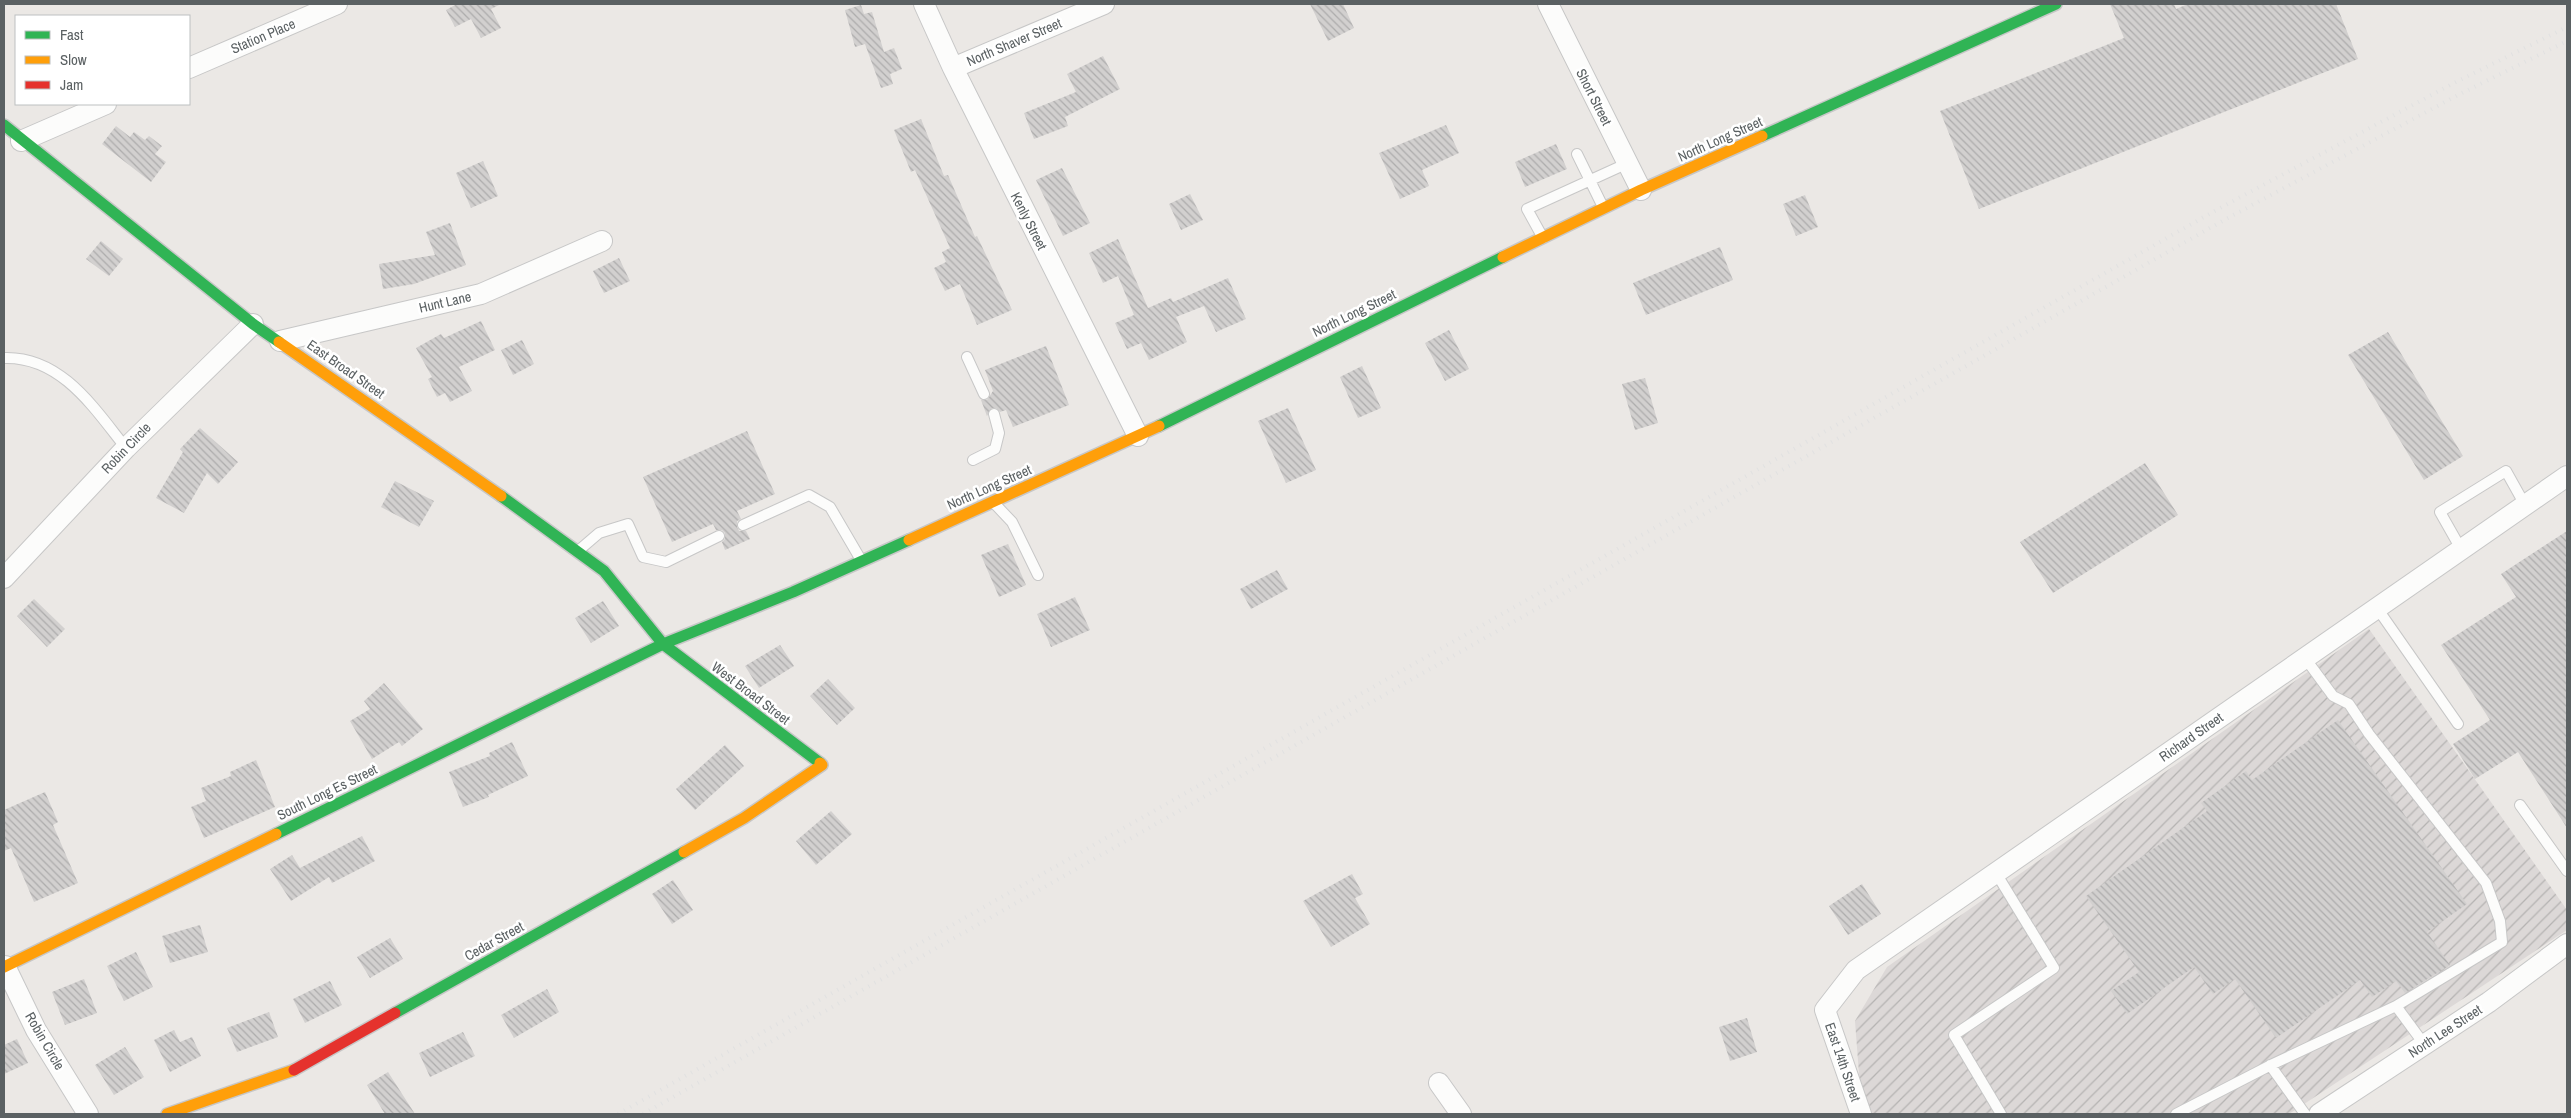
<svg xmlns="http://www.w3.org/2000/svg" width="2571" height="1118" font-family="'Archivo Narrow',sans-serif">
	<defs>
		<pattern id="industrial-furrows" width="10" height="10" patternUnits="userSpaceOnUse" patternTransform="scale(1.25)"><rect width="10" height="10" fill="#dcd8d7"/><path d="M-1 1l2-2M0 10L10 0M9 11l2-2" fill="none" stroke="#b5b3b2"/></pattern>
		<pattern id="building-back-hatch" width="6" height="6" patternUnits="userSpaceOnUse" patternTransform="scale(1.25)"><rect width="6" height="6" fill="#d2d0cf"/><path d="M-1 5l2 2M0 0l6 6M5-1l2 2" fill="none" stroke="#adacac"/></pattern>
	</defs>
	<rect width="100%" height="100%" fill="#ebe8e5"/>
	<!-- industrial -->
	<path fill="url(#industrial-furrows)" d="M2369,629L2567,910V930L2289,1114H1872L1860,1087L1855,1021L1887,967Z"/>
	<!-- building -->
	<path fill="url(#building-back-hatch)" d="M457,4H501L491,9L501,28L481,38L471,19L455,27L446,10Z
		M1310,4H1343L1354,28L1328,41Z
		M2110,4H2174L2176,9L2188,4H2336L2358,59L1979,209L1940,111L2124,38Z
		M861,5L864,14L872,12L884,52L894,48L902,69L890,74L893,84L881,88L865,44L855,47L845,10Z
		M1103,56L1120,89L1065,117L1068,126L1034,139L1024,113L1076,92L1067,74Z
		M921,119L944,176L948,175L975,237L977,236L1012,310L977,325L960,284L945,291L934,268L946,262L942,252L950,248L915,170L911,172L894,130Z
		M1446,125L1459,153L1422,170L1429,186L1400,199L1379,153Z
		M116,126L130,137L134,132L145,140L149,136L162,146L155,154L166,162L151,182L102,144Z
		M1556,144L1567,169L1525,187L1515,162Z
		M483,161L498,196L471,208L456,173Z
		M1062,168L1090,223L1063,236L1036,180Z
		M1190,194L1203,220L1181,230L1169,204Z
		M1805,195L1818,227L1796,236L1783,204Z
		M450,223L466,265L414,284L383,289L379,264L435,255L426,232Z
		M1118,239L1148,308L1171,298L1173,302L1228,278L1246,319L1216,332L1204,306L1176,317L1187,342L1149,360L1141,343L1127,349L1115,323L1134,315L1118,276L1103,283L1089,253Z
		M101,241L123,259L109,276L86,259Z
		M1720,247L1733,280L1646,315L1633,283Z
		M619,258L630,281L604,293L593,271Z
		M481,321L495,350L459,367L472,391L450,402L445,393L437,397L428,379L432,377L416,348L441,334L444,338Z
		M1449,330L1469,369L1445,381L1425,343Z
		M2388,332L2463,456L2424,480L2348,355Z
		M522,340L534,364L513,375L501,350Z
		M1046,346L1069,405L1013,427L1006,410L1000,412L996,408H992L987,416L981,400H987L993,391L985,370Z
		M1362,366L1381,408L1358,418L1340,377Z
		M1645,378L1658,423L1635,430L1622,384Z
		M1288,408L1316,470L1286,483L1258,421Z
		M200,428L238,462L218,484L207,473L184,513L156,498L183,452L180,449Z
		M747,431L775,494L737,511L741,519L737,521V527L739,531H746L750,539L725,550L722,542L725,539V533L722,530H716L713,524L672,542L643,477Z
		M2145,463L2178,515L2053,593L2020,542Z
		M395,481L434,501L419,527L381,507Z
		M2567,531V828L2518,752L2475,779L2453,744L2490,720L2441,645L2516,597L2501,574Z
		M1008,544L1026,585L999,597L981,555Z
		M1277,570L1288,589L1251,609L1240,589Z
		M1075,597L1090,630L1051,647L1037,614Z
		M34,599L65,629L47,647L17,616Z
		M603,601L619,626L591,643L575,618Z
		M780,645L794,666L759,688L745,666Z
		M828,679L855,708L837,725L810,696Z
		M384,683L423,729L402,746L399,742L372,759L350,721L370,709L364,701Z
		M2338,720L2467,904L2427,932L2450,965L2405,993L2396,981L2372,997L2360,980L2276,1038L2235,979L2213,994L2194,967L2127,1014L2111,991L2139,972L2086,896L2207,811L2201,803L2246,771L2252,780Z
		M512,742L528,776L488,795L489,797L463,807L449,772L490,756L489,753Z
		M725,745L744,766L695,810L676,789Z
		M256,760L275,807L204,838L191,807L206,801L201,788L231,776L230,772Z
		M45,792L58,822L53,825L78,883L34,902L11,848L4,851V810Z
		M831,811L852,834L816,865L796,841Z
		M362,836L375,861L332,883L329,877L291,901L270,869L292,855L300,868Z
		M1352,874L1363,894L1355,898L1370,924L1331,947L1303,901Z
		M673,880L693,910L672,924L652,894Z
		M1862,884L1881,914L1848,935L1829,906Z
		M200,925L208,952L170,963L162,936Z
		M390,938L403,959L370,978L357,957Z
		M136,952L153,987L124,1001L107,966Z
		M84,979L97,1013L65,1025L52,992Z
		M330,981L342,1005L305,1023L293,999Z
		M547,989L559,1012L514,1038L501,1015Z
		M269,1012L278,1037L237,1052L227,1028Z
		M1747,1018L1757,1052L1730,1061L1719,1027Z
		M174,1030L180,1042L192,1037L201,1056L170,1072L154,1040Z
		M463,1032L475,1056L430,1077L419,1053Z
		M17,1039L28,1063L4,1074V1045Z
		M125,1047L144,1077L114,1095L95,1065Z
		M388,1072L415,1114H385L367,1085Z"/>
	<g fill="none" stroke-linecap="round" stroke-linejoin="round">
		<!-- lane casing -->
		<g stroke="#c7c7c7" stroke-width="12">
			<path id="lane" d="M1577,154L1603,207
				M1543,238L1527,209L1628,163
				M967,357L984,394
				M4,358C61,356 94,408 126,448
				M973,460L995,449L999,433L994,414
				M993,502L1012,522L1038,575
				M743,525L809,495L830,507L861,560
				M2461,549L2440,512L2506,471L2525,505
				M578,551L599,533L628,524L643,557L666,562L719,536
				M2377,608L2458,724
				M2305,658L2333,696L2349,704L2369,734L2486,883L2500,921L2502,942L2396,1006
				M2520,805L2567,871
				M1996,873L2054,968L1954,1035L2001,1114
				M2270,1065L2305,1114
				M2176,1114L2273,1064L2396,1006L2424,1044"/>
		</g>
		<!-- street casing -->
		<g stroke="#c7c7c7" stroke-width="22">
			<path id="street" d="M924,4L953,68L1138,436
				M1548,4L1641,190
				M189,68L337,4
				M953,68L1104,4
				M21,141L106,104
				M280,341L481,294L602,241
				M4,578L126,448L253,324
				M5,966L36,1030L88,1114
				M1439,1083L1461,1114
				M1861,1114L1825,1010L1856,970L2567,476
				M2319,1114L2489,1002L2567,944"/>
		</g>
		<!-- fast casing -->
		<g stroke="#c7c7c7" stroke-width="14">
			<path id="fast" d="M4,125L253,324L279,342
				M1762,136L2056,4
				M1159,426L1503,257
				M501,496L604,571L663,644L820,763
				M276,834L663,644L793,592L909,540
				M395,1013L684,852"/>
		</g>
		<!-- slow casing -->
		<g stroke="#c7c7c7" stroke-width="14">
			<path id="slow" d="M1503,257L1641,190L1762,136
				M279,342L501,496
				M909,540L1159,426
				M684,852L744,818L822,765L820,763
				M4,967L276,834
				M167,1114L294,1070"/>
		</g>
		<!-- jam casing -->
		<g stroke="#c7c7c7" stroke-width="14">
			<path id="jam" d="M294,1070L395,1013"/>
		</g>
		<!-- lane -->
		<use href="#lane" stroke="#fcfcfb" stroke-width="10"/>
		<!-- street -->
		<use href="#street" stroke="#fcfcfb" stroke-width="20"/>
		<!-- fast -->
		<use href="#fast" stroke="#30b455" stroke-width="11"/>
		<!-- slow -->
		<use href="#slow" stroke="#ff9f0a" stroke-width="11"/>
		<!-- jam -->
		<use href="#jam" stroke="#e5322d" stroke-width="11"/>
		<!-- rail -->
		<path stroke="#e1e1e1" stroke-width="4" stroke-dasharray="1 6" stroke-linecap="butt" d="M618,1114L2220,208L2454,83L2567,27
			M643,1114L2226,219L2460,94L2567,41"/>
	</g>
	<g text-anchor="middle" dominant-baseline="central" stroke-width="5" stroke-linejoin="round" paint-order="stroke">
		<!-- street labels -->
		<g font-size="14" fill="#5b6163" stroke="#fff">
			<text transform="translate(263 36) rotate(-23)">Station Place</text>
			<text transform="translate(1014 42) rotate(-23)">North Shaver Street</text>
			<text transform="translate(1594 97) rotate(63)">Short Street</text>
			<text transform="translate(1720 139) rotate(-24)">North Long Street</text>
			<text transform="translate(1029 221) rotate(63)">Kenly Street</text>
			<text transform="translate(445 302) rotate(-13)">Hunt Lane</text>
			<text transform="translate(1354 313) rotate(-26)">North Long Street</text>
			<text transform="translate(346 369) rotate(35)">East Broad Street</text>
			<text transform="translate(126 448) rotate(-46)">Robin Circle</text>
			<text transform="translate(989 487) rotate(-24)">North Long Street</text>
			<text transform="translate(751 693) rotate(37)">West Broad Street</text>
			<text transform="translate(2191 737) rotate(-35)">Richard Street</text>
			<text transform="translate(327 792) rotate(-26)">South Long Es Street</text>
			<text transform="translate(494 941) rotate(-29)">Cedar Street</text>
			<text transform="translate(2445 1031) rotate(-33)">North Lee Street</text>
			<text transform="translate(45 1041) rotate(60)">Robin Circle</text>
			<text transform="translate(1843 1062) rotate(71)">East 14th Street</text>
		</g>
	</g>
	<!-- border -->
	<rect width="2571" height="1118" fill="none" stroke="#5b6163" stroke-width="10"/>
	<!-- legend -->
	<rect x="15" y="15" width="175" height="90" fill="#ffffff" stroke="#bdc0c1"/>
	<rect x="25" y="31" width="25" height="8" fill="#30b455" stroke="#bdc0c1"/>
	<text x="60" y="40" font-size="15" fill="#5b6163">Fast</text>
	<rect x="25" y="56" width="25" height="8" fill="#ff9f0a" stroke="#bdc0c1"/>
	<text x="60" y="65" font-size="15" fill="#5b6163">Slow</text>
	<rect x="25" y="81" width="25" height="8" fill="#e5322d" stroke="#bdc0c1"/>
	<text x="60" y="90" font-size="15" fill="#5b6163">Jam</text>
</svg>
